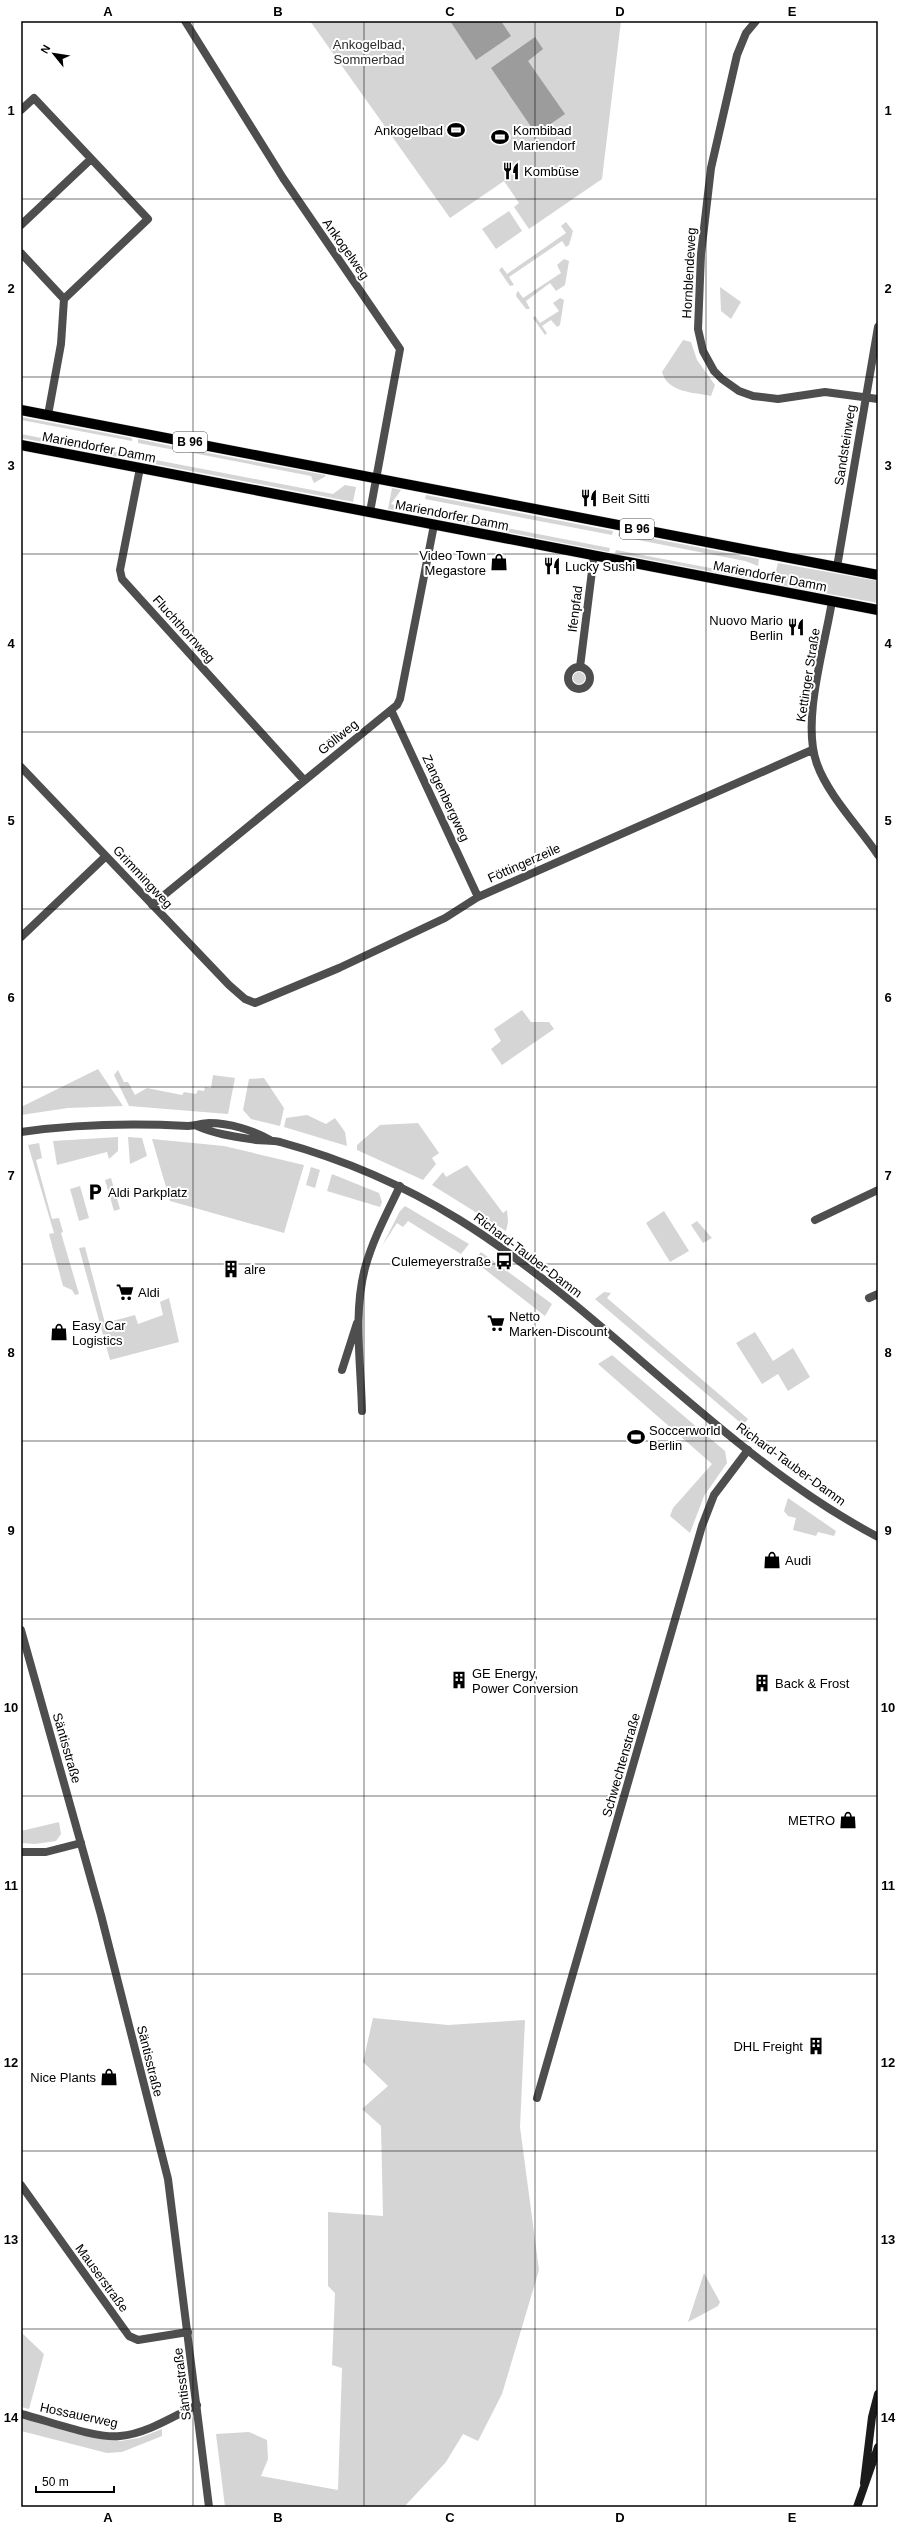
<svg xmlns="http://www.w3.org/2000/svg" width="899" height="2528" font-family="Helvetica,sans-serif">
	<rect width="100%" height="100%" fill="#fff"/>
	<!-- green -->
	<path fill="#d5d5d5" d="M310,21H621L602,179L529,229L514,207L519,203L504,181L450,218Z
		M509,211L522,231L496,249L482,229Z
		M566,222L573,231L569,245L566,247L562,241L509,277L514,285L510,286L499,270L502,267L507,274L566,233L561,226Z
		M564,259L569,261L565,285L556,291L550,283L526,301L530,309H526L516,296L517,292L518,291L523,298L561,273L557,265Z
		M720,287L741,302L731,319L721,311Z
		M560,298L564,300L560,325L557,327L551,320L542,326L547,333L545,335L533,318L535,316L540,323L559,311L553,303Z
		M683,340L691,342L697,360L715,385L711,396C693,392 668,393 662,372Z
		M21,417L132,438V441L21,420Z
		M21,434L129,455L128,459L21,438Z
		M138,439L186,449L185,452L138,443Z
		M188,449L325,475L326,476L314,483L311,476L188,452Z
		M135,456L333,494L345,485L356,487L353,502L134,460Z
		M392,488L401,490L391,504L398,506L394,510L388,509Z
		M426,495L613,531L612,535L425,499Z
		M422,505L424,512L610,548L609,552L409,513Z
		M619,532L759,559L758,566L745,561L618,536Z
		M616,550L747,575L746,569L756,573L755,580L615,553Z
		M778,563L878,581V603L775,584L773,581Z
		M573 678a6 6 0 1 1 12 0a6 6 0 1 1-12 0Z
		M522,1010L531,1022H549L554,1029L502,1065L491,1049L501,1041L494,1029Z
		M98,1069L123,1106L68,1108L21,1115V1107Z
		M118,1070L124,1082H128L135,1095L147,1088L182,1095L184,1092L196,1094L198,1090L204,1091L205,1087L211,1088L213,1075L235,1078L228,1114L129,1106L114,1075Z
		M264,1078L284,1108L280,1126L251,1119L243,1110L249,1079Z
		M307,1115L326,1124L335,1118L345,1132L347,1146L284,1127L286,1118Z
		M418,1123L439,1153L432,1158L436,1164L423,1180L357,1150V1145L380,1125Z
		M118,1137V1151L109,1159L107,1152L57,1165L53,1141Z
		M128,1137L142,1138L147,1156L130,1164Z
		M152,1139L224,1146L304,1165L284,1233L170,1201Z
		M39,1143L42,1158L36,1160L52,1219L59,1218L63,1232L61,1233L79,1294L75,1295L72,1290L63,1286L49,1234L54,1233L28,1145Z
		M467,1165L503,1213L507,1210L508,1222L506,1231L432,1185L443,1172L446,1177Z
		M311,1167L320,1170L315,1188L306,1185Z
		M332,1174L379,1193L382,1202L380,1207L327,1191Z
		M111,1178L120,1209L114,1211L105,1180Z
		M80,1186L89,1218L79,1221L70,1189Z
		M405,1206L469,1244L461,1254L408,1221L403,1227L397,1223L382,1246L400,1211Z
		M664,1211L689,1251L670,1262L646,1223Z
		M697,1221L712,1238L703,1243L691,1225Z
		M85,1247L105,1323L135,1315L138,1324L163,1315L160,1302L169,1298L179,1342L110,1360L79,1248Z
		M481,1252L552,1304L545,1316L474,1261Z
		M604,1292L611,1293L607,1298L748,1419L743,1425L595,1299Z
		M755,1332L773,1361L793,1348L810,1377L788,1391L778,1374L762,1384L736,1343Z
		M612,1355L725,1451L727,1463L704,1496L690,1533L670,1516L673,1508L712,1464L598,1364Z
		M788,1498L836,1531L834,1536L818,1532L816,1536L793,1530L796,1518L788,1516L784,1511Z
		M59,1822L61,1834L56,1841L35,1844L21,1843V1831Z
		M373,2018L448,2025L525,2020L520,2127L539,2270L502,2394L478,2441L463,2434L446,2462L404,2507H225L216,2434L249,2432L267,2440L268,2459L261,2476L338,2490L342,2368L332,2365L335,2293L328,2286V2212L383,2216L381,2126L362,2109L388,2086L363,2062Z
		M704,2273L720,2302L718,2306L688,2322Z
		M21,2332L44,2354L29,2409L21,2407Z
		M21,2417L120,2441L139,2438L162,2429V2436L122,2452L107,2453L21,2431Z"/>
	<!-- water -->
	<path fill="#9c9c9c" d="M450,21H501L511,36L476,60Z
		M535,37L543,49L528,61L565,114L536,134L491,68Z"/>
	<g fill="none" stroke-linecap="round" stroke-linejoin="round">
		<!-- primary casing -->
		<g stroke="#dbdbdb" stroke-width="11">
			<path id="primary" d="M21,410L878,575
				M21,445L878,610"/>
		</g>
		<!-- minor -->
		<path stroke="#4e4e4e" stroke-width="8" d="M185,21L283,178L400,349L370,512
			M756,21L746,33L737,55L711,168L701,254L698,329L703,351L714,371L722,379L739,391L753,396L778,399L825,392L878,399
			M21,110L34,98L148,219L64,299L61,344L48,415
			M21,225L91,159
			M21,253L64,299
			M140,468L120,570L122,579L304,780
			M837,567L878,327
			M832,601C825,646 801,721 817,764C828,795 859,827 878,855
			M568 678a11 11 0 1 1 22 0a11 11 0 1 1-22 0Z
			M580,667L594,555
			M391,710L478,897
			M21,767L229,985L245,999L255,1003L339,968L445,918L478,897L812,750
			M152,905L397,705L400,699L434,525
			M21,937L106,856
			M815,1220L878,1190
			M869,1298L878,1294
			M342,1370L357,1323
			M362,1411C361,1365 353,1313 365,1268C373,1239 387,1213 400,1186
			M21,1852H46L81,1843
			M537,2098L702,1526L714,1495L748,1450
			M21,2185L129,2336L138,2340L188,2332
			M21,2414C46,2420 96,2439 120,2436C146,2434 174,2416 197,2405"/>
		<!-- tertiary -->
		<path stroke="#4e4e4e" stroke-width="8" d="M197,1126C214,1134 237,1137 256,1140C264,1141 271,1140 280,1142C342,1159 403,1185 458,1219C606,1311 724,1456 878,1537
			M21,1132C77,1124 131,1123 188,1126C196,1126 202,1123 209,1123C229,1123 253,1130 270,1140
			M21,1630L101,1915L168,2179L209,2507"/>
		<!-- secondary -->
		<path stroke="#1b1b1b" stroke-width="8" d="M864,2483L872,2417L878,2394
			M857,2507L878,2447"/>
		<!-- primary -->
		<use href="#primary" stroke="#000" stroke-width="10"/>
	</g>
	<!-- grid -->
	<path fill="none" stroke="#000" stroke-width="1" stroke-opacity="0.55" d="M193,21V2507M364,21V2507M535,21V2507M706,21V2507M21,199H878M21,377H878M21,554H878M21,732H878M21,909H878M21,1087H878M21,1264H878M21,1441H878M21,1619H878M21,1796H878M21,1974H878M21,2151H878M21,2329H878"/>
	<!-- icons -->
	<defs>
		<g id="stadium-bare" transform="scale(1.38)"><path d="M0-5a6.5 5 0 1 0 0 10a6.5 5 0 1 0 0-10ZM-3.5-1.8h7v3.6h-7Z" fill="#000" stroke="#fff" stroke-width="2.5" paint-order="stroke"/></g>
		<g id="restaurant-bare" transform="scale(1.38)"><path d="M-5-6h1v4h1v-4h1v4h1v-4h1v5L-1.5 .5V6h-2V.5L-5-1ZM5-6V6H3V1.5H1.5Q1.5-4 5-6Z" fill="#000" stroke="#fff" stroke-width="2.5" paint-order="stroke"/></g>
		<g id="shop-bare" transform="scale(1.38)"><path d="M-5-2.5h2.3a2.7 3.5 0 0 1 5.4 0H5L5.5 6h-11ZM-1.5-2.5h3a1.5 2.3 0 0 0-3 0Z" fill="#000" stroke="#fff" stroke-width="2.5" paint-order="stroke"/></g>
		<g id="parking-bare" transform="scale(1.38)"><path d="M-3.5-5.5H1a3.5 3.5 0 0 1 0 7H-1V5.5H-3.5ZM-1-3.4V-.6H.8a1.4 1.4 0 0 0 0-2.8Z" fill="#000" stroke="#fff" stroke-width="2.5" paint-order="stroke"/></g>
		<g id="bus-bare" transform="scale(1.38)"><path d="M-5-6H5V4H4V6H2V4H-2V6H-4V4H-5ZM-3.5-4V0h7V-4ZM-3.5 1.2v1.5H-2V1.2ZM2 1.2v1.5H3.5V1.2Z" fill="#000" stroke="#fff" stroke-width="2.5" paint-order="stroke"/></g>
		<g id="building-bare" transform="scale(1.38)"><path d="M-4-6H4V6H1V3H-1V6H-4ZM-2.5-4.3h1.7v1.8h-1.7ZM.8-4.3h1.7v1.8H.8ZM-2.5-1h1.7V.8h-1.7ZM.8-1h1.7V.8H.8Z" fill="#000" stroke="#fff" stroke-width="2.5" paint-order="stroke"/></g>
		<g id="supermarket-bare" transform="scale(1.38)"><path d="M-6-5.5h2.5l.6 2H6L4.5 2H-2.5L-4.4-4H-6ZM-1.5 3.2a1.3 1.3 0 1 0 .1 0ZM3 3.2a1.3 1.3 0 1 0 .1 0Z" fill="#000" stroke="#fff" stroke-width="2.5" paint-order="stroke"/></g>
	</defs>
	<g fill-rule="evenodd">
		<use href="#stadium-bare" x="456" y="130"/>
		<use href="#stadium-bare" x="500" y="137"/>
		<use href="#restaurant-bare" x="511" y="171"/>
		<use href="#restaurant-bare" x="589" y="498"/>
		<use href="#shop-bare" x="499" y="562"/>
		<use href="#restaurant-bare" x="552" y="566"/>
		<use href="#restaurant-bare" x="796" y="627"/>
		<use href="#parking-bare" x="95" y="1192"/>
		<use href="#bus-bare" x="504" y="1261"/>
		<use href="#building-bare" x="231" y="1269"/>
		<use href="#supermarket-bare" x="125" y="1292"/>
		<use href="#supermarket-bare" x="496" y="1323"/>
		<use href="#shop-bare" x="59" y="1332"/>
		<use href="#stadium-bare" x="636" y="1437"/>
		<use href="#shop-bare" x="772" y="1560"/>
		<use href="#building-bare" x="459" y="1680"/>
		<use href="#building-bare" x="762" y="1683"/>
		<use href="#shop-bare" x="848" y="1820"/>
		<use href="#building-bare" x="816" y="2046"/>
		<use href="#shop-bare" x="109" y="2077"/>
	</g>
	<g text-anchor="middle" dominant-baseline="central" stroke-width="4" stroke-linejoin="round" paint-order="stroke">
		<!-- shield labels -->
		<g fill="#fff" stroke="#4c4c4c" stroke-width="1">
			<rect x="173" y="432" width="34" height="20" rx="3"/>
			<rect x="620" y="519" width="34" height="20" rx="3"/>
		</g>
		<g font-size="12" font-weight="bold" fill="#000">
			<text x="190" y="442">B 96</text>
			<text x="637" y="529">B 96</text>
		</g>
		<!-- park labels -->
		<g font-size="13" fill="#2c2c2c" stroke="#fff">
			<text x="369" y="44">Ankogelbad,<tspan x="369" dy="15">Sommerbad</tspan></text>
		</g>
		<!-- poi labels -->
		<g font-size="13" fill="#000" stroke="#fff" text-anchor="start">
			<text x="443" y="130" text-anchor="end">Ankogelbad</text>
			<text x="513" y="130">Kombibad<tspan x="513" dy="15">Mariendorf</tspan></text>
			<text x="524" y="171">Kombüse</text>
			<text x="602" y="498">Beit Sitti</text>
			<text x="486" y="555" text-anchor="end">Video Town<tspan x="486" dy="15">Megastore</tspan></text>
			<text x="565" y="566">Lucky Sushi</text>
			<text x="783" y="620" text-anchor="end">Nuovo Mario<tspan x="783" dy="15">Berlin</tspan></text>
			<text x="108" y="1192">Aldi Parkplatz</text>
			<text x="491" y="1261" text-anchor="end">Culemeyerstraße</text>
			<text x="244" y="1269">alre</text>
			<text x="138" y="1292">Aldi</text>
			<text x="509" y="1316">Netto<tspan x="509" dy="15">Marken-Discount</tspan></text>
			<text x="72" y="1325">Easy Car<tspan x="72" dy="15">Logistics</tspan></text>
			<text x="649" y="1430">Soccerworld<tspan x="649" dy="15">Berlin</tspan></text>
			<text x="785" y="1560">Audi</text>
			<text x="472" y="1673">GE Energy,<tspan x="472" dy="15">Power Conversion</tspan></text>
			<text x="775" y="1683">Back &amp; Frost</text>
			<text x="835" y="1820" text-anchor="end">METRO</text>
			<text x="803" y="2046" text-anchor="end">DHL Freight</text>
			<text x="96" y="2077" text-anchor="end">Nice Plants</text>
		</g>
		<!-- street labels -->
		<g font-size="13" fill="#000" stroke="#fff">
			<text transform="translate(346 249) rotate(55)">Ankogelweg</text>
			<text transform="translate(689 273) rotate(-87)">Hornblendeweg</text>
			<text transform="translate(845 445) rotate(-81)">Sandsteinweg</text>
			<text transform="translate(99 447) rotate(11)">Mariendorfer Damm</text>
			<text transform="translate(452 515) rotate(11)">Mariendorfer Damm</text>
			<text transform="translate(770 576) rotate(11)">Mariendorfer Damm</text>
			<text transform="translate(575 609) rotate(-83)">Ifenpfad</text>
			<text transform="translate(184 629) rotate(48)">Fluchthornweg</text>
			<text transform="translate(808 675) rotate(-81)">Kettinger Straße</text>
			<text transform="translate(338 737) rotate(-39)">Göllweg</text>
			<text transform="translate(446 798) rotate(65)">Zangenbergweg</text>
			<text transform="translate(524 863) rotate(-24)">Föttingerzeile</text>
			<text transform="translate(143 877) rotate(47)">Grimmingweg</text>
			<text transform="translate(528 1255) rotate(37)">Richard-Tauber-Damm</text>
			<text transform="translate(791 1464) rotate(36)">Richard-Tauber-Damm</text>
			<text transform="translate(67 1748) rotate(74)">Säntisstraße</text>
			<text transform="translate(621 1765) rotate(-74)">Schwechtenstraße</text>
			<text transform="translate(150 2061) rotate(76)">Säntisstraße</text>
			<text transform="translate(102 2278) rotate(54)">Mauserstraße</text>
			<text transform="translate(182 2384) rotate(-97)">Säntisstraße</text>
			<text transform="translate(79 2415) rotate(12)">Hossauerweg</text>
		</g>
	</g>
	<!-- border -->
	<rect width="899" height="2528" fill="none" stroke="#ffffff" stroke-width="44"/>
	<!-- north arrow -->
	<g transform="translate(54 54) rotate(300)" stroke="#ffffff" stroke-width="3" paint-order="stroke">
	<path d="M0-3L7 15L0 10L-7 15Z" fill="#000000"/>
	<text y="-6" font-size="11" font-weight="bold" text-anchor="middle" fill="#000000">N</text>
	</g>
	<!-- scale -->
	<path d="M36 2486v6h78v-6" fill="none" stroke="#000000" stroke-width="2"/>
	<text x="42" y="2486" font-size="12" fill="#000000" stroke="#ffffff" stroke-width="3" paint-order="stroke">50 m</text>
	<rect x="22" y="22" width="855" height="2484" fill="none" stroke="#000" stroke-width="1.5"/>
	<g font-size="13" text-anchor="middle" font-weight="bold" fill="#000">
		<text x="108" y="16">A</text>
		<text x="278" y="16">B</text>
		<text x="450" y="16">C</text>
		<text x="620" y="16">D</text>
		<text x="792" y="16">E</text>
		<text x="11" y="115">1</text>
		<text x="888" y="115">1</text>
		<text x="11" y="293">2</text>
		<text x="888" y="293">2</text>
		<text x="11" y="470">3</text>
		<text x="888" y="470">3</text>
		<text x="11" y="648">4</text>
		<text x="888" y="648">4</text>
		<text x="11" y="825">5</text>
		<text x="888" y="825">5</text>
		<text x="11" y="1002">6</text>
		<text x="888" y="1002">6</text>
		<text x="11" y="1180">7</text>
		<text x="888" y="1180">7</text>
		<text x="11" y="1357">8</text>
		<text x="888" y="1357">8</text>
		<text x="11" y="1535">9</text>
		<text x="888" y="1535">9</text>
		<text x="11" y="1712">10</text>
		<text x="888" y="1712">10</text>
		<text x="11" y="1890">11</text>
		<text x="888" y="1890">11</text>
		<text x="11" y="2067">12</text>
		<text x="888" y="2067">12</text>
		<text x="11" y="2244">13</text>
		<text x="888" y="2244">13</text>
		<text x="11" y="2422">14</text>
		<text x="888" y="2422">14</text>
		<text x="108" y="2522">A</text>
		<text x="278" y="2522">B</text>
		<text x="450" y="2522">C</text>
		<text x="620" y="2522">D</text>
		<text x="792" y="2522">E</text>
	</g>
</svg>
